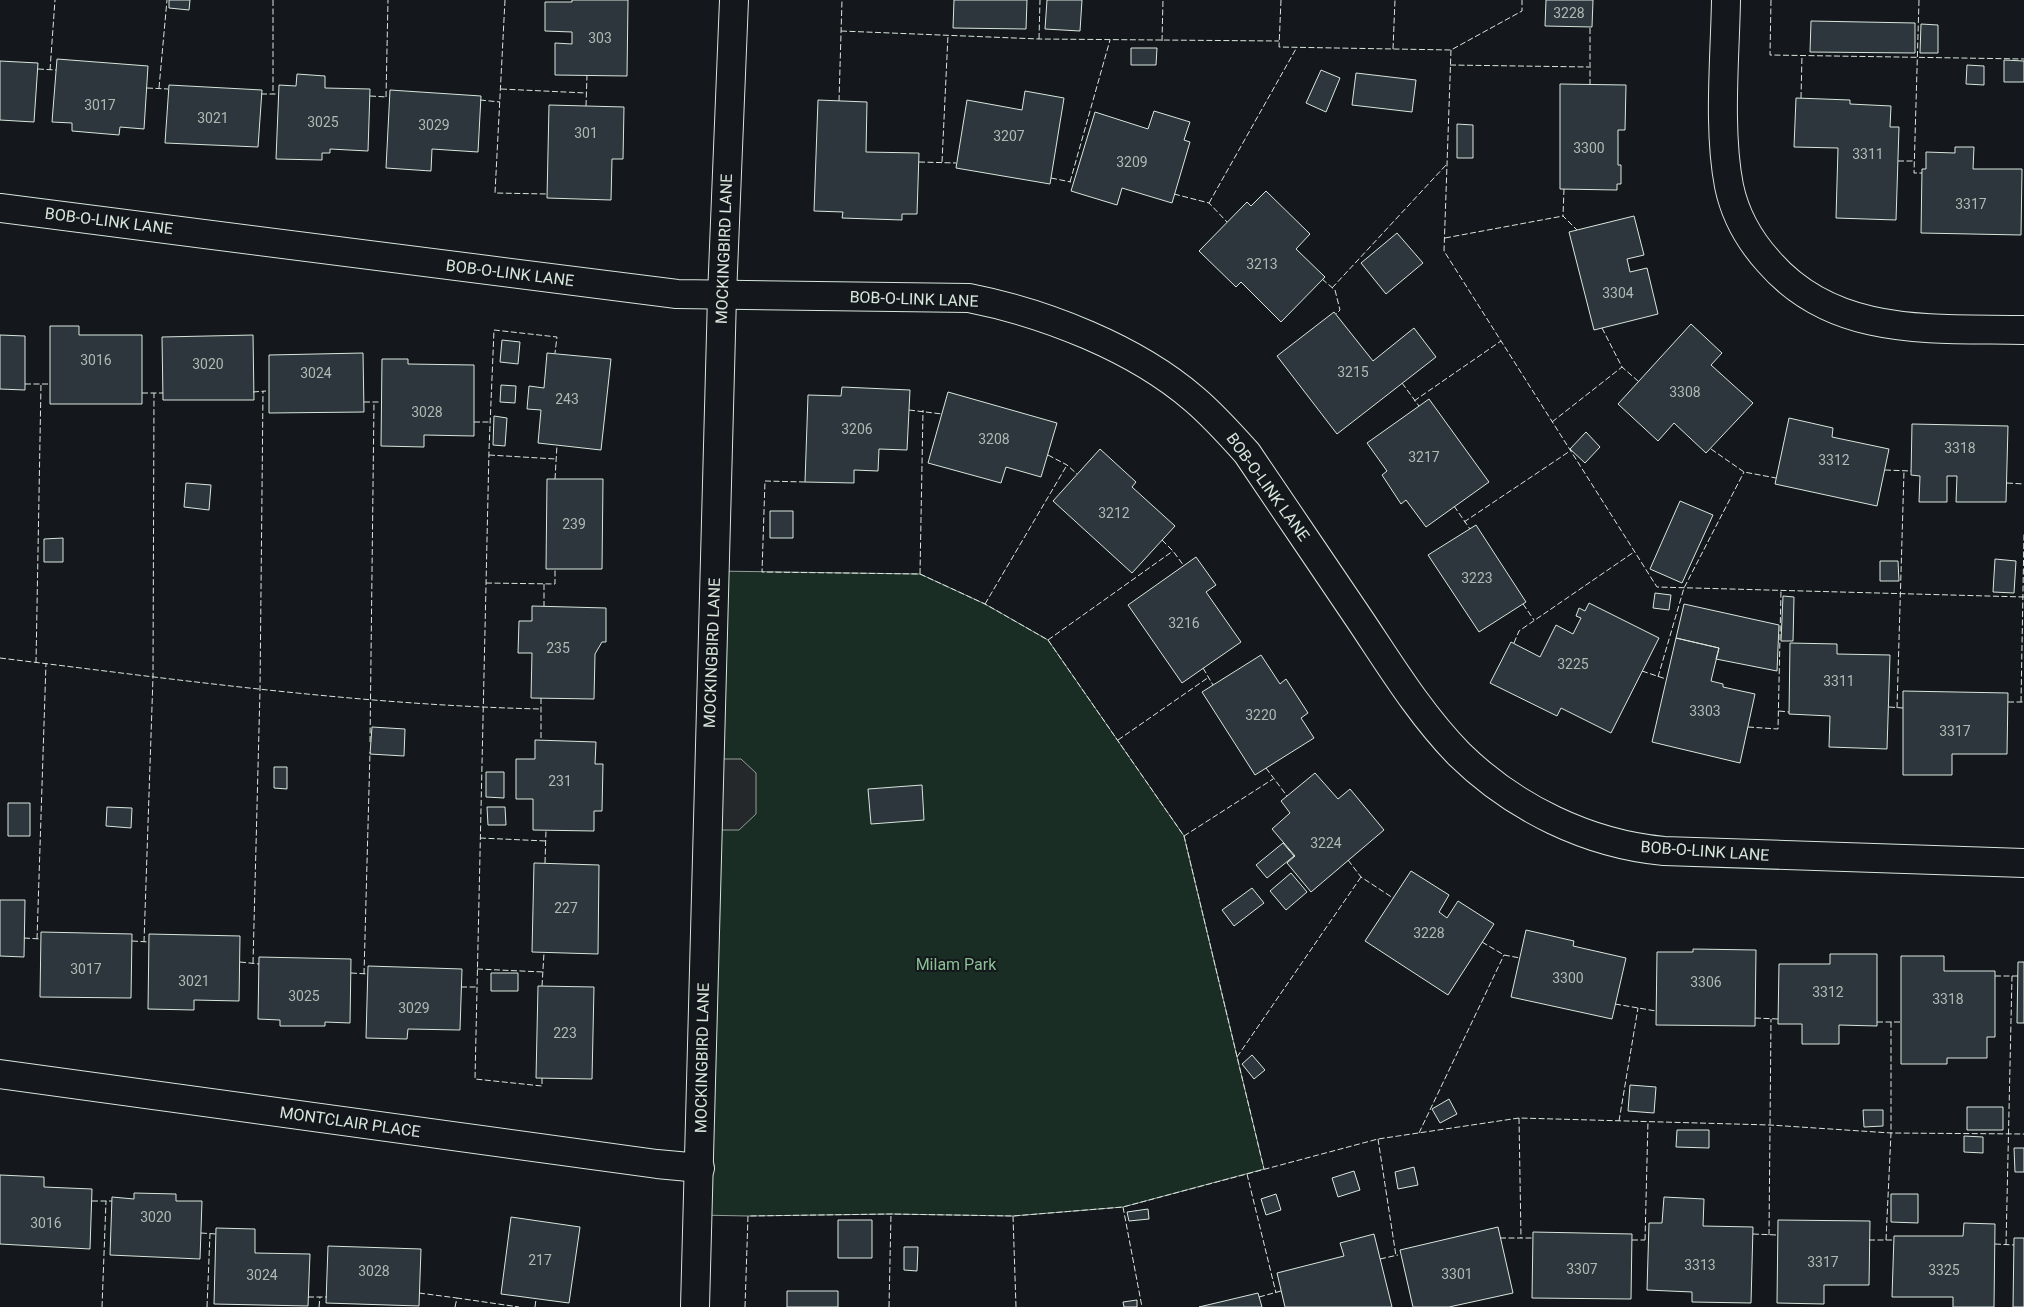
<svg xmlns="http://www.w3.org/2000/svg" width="2024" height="1307" font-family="Roboto,sans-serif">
	<rect width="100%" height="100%" fill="#14181c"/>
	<!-- green -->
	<path fill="#1a2d24" stroke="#939e99" d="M714,571L920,574L985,604L1048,640L1184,836L1264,1169L1123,1207L1013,1216L891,1214L748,1216L698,1215Z"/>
	<!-- parking -->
	<path fill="#24282b" stroke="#939e99" d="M709,759H741L756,773V814L739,830H708Z"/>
	<!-- building -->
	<path fill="#2c363c" stroke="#d8e6dc" d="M169,0H190L189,10L169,8Z
		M572,0H628L627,76L555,75V43L572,44V32L545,31V2H572Z
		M954,0H1027L1026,29L953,28Z
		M1047,0H1082L1080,31L1045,29Z
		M1546,0H1593L1592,27L1545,26Z
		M1811,21L1915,23V53L1810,52Z
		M1921,24L1938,25V53H1920Z
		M1131,48H1157L1156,65H1131Z
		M57,59L148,66L144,129L120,127L119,135L72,131V123L52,122Z
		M2004,60L2024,61V82H2004Z
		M0,61L38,63L34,122L0,120Z
		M1967,65L1984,66V85L1966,84Z
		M1321,70L1340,78L1326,112L1306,103Z
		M1356,73L1416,80L1412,112L1352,105Z
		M297,74L325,76V88L370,89L368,151L330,149V153H322V160L276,159L279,85L296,86Z
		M1560,84L1626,85L1625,130H1618V165H1621V184H1617V190L1560,189Z
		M169,85L262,90L258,147L165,143Z
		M390,90L481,96L478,152L432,149L431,171L386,168Z
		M1025,91L1064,98L1050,184L956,168L967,100L1022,110Z
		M1796,98L1850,100V104L1891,106L1890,127H1899L1896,220L1836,218L1838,148L1794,147Z
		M818,100L867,102L866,152L919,153L917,214H902V220L842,218L843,212L814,211Z
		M549,105L624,107L623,159H612L611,200L547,198Z
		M1154,111L1190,122L1184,140L1190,142L1172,203L1122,188L1117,205L1071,191L1095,112L1148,129Z
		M1457,124L1473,125V158H1457Z
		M1955,147H1974L1973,169H2022L2021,235L1921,233L1922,169H1926V152L1955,153Z
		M1266,191L1310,234L1296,249L1325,277L1281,322L1241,282L1236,287L1199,251L1247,202L1251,206Z
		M1634,216L1644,255L1627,259L1630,272L1647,268L1658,314L1594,330L1569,232Z
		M1397,233L1423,263L1386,294L1361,263Z
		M1334,312L1373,361L1414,328L1436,357L1337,434L1277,356Z
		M1691,324L1722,353L1711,365L1753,403L1706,453L1674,423L1658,441L1618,404Z
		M50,326H79V335H142V404H50Z
		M0,335L25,336V390L0,389Z
		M253,335L254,400H163L162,337Z
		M502,340L520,342L518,364L500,362Z
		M363,353L364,412L269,413V355Z
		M547,353L611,359L601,450L538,443L541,410L527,409L529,386L544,388Z
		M382,359H408V364L474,365V436L424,435V447L381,446Z
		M501,385L516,386L515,403L500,402Z
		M842,387L910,390L907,450L879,449L878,471L854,470V483L805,482L808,395L841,396Z
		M948,392L1057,423L1041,477L1006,467L1001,483L928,463Z
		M1429,399L1489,482L1426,527L1406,500L1401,504L1382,475L1387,471L1367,443Z
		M494,416L507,418L505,446L493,445Z
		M1789,418L1833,428L1832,437L1889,449L1877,506L1775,484Z
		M1912,424L2008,426L2006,502H1956L1957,476H1947V502H1919L1920,476L1911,475Z
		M1586,432L1600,447L1585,463L1570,449Z
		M1100,449L1136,482L1132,487L1175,526L1132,573L1053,501Z
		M547,479H603L602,569H546Z
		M186,483L211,485L209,510L184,507Z
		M1680,501L1713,515L1682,583L1650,569Z
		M770,511H793V538H770Z
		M1476,525L1526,602L1479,632L1428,555Z
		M63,538V562H44V539Z
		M1196,557L1216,585L1206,592L1241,642L1182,683L1128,605Z
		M1995,559L2016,561L2014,593L1993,592Z
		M1880,561H1898L1899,581H1880Z
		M1655,593L1671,595L1669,610L1653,608Z
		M1783,596L1794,597L1793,641H1781Z
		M1589,603L1659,638L1611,733L1561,708L1557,716L1490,683L1511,642L1540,657L1556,625L1573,634L1581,618L1576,616L1579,608L1585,611Z
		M1684,604L1779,625L1777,671L1716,659L1719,648L1676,638Z
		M532,606L606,608V642H602L595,654L594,699L531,698L532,653H518L519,621H532Z
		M1676,638L1719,648L1711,681L1723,684V687L1755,694L1740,763L1652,742Z
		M1790,643L1837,644V654L1890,655L1887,749L1829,747L1830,716L1789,714Z
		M1261,655L1280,684L1286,679L1308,713L1301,718L1314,738L1255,775L1202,692Z
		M1903,691L2008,693L2007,754H1952V775H1903Z
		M372,727L405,729L404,756L370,754Z
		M535,740L596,742L595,764H603L602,811H594V831L533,830V799H516V759H535Z
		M274,767H287V789L274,788Z
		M486,772H504V798L486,797Z
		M1315,773L1338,799L1350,789L1384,830L1311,892L1287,863L1295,856L1272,829L1290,813L1281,801Z
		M922,785L924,820L871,824L868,789Z
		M8,803H30V836H8Z
		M107,807L132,808L131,828L106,826Z
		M487,807H505L506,825H488Z
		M1283,843L1294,856L1267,878L1256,865Z
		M534,863L599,865L598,954L532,952Z
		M1411,871L1449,895L1439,912L1447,918L1458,901L1494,924L1448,995L1365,941Z
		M1291,873L1307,892L1286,910L1270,891Z
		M1252,888L1264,903L1234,926L1222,910Z
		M0,900H25L24,957L0,956Z
		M1526,930L1574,941L1573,946L1626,958L1612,1019L1511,997Z
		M41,932L132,934L131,998L40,997Z
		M149,934L240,936L239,1001L194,1000V1010L148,1009Z
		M1693,949L1756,950L1755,1026L1656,1025L1657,952H1693Z
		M1830,954H1877V1026L1839,1025V1044H1802V1024H1778L1779,964H1830Z
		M1901,956H1944V971H1995V1037H1987V1058H1947V1064H1901Z
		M259,957L351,959L350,1023L325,1022V1026H280V1020L258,1019Z
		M2018,962H2024V1023H2017Z
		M368,966L462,969L460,1030L408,1029L407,1039L366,1038Z
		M491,973H518V991H491Z
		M538,986L594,987L592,1079L536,1078Z
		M1252,1055L1265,1070L1254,1079L1242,1064Z
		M1630,1085L1656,1087L1654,1113L1628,1111Z
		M1449,1099L1457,1114L1440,1123L1432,1109Z
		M1967,1107H2003V1130H1967Z
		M1863,1110H1883V1126L1864,1127Z
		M1677,1130H1709V1148L1676,1147Z
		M1964,1136L1983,1137V1153L1964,1152Z
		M2014,1148H2024V1172H2015Z
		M1414,1167L1418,1185L1398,1189L1395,1172Z
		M1354,1171L1360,1190L1338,1197L1332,1178Z
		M0,1175L44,1177V1187L92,1189L90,1249L0,1244Z
		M134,1193L176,1194V1201H202L200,1259L110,1255L112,1197L134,1199Z
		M1276,1194L1281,1210L1266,1215L1261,1199Z
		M1891,1194H1918V1223L1891,1222Z
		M1664,1197L1704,1199L1703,1226L1753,1227L1751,1303L1692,1302V1292L1647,1290L1649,1223H1662Z
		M1148,1209L1149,1219L1129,1221L1127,1212Z
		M511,1217L580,1227L569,1303L501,1294Z
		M838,1220H872V1258H838Z
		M1778,1220L1870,1221L1869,1285H1824V1304L1777,1303Z
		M1964,1223L1995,1224L1994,1307H1953V1297H1892L1894,1236H1963Z
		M1498,1227L1513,1293L1449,1307H1413L1400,1250Z
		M216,1228L255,1229V1253L310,1254L308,1306L214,1304Z
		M1533,1232L1632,1234L1631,1299L1532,1298Z
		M1374,1234L1392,1307H1285L1277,1273L1344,1256L1340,1243Z
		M2014,1238H2024V1307H2013Z
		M328,1246L421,1249L419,1306L326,1303Z
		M904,1247H918L917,1271L904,1270Z
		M787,1291H838V1307H787Z
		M1258,1293L1262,1307H1199Z
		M1137,1300V1307H1124L1123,1302Z"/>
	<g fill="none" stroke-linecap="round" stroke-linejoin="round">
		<!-- minor casing -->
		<g stroke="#d8e6dc" stroke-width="30">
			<path id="minor" d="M1726,0C1725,58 1718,129 1729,186C1735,215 1749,240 1769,262C1835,338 1933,328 2024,330
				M0,208L677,294L969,298C1045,313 1135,348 1194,399C1213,415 1230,434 1247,453C1284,508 1321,562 1358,617C1389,663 1419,713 1459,754C1514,808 1588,844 1664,851L2024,863
				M0,1074L657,1164L700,1168"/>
		</g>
		<!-- tertiary casing -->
		<g stroke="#d8e6dc" stroke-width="30">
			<path id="tertiary" d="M695,1307L722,296L734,0"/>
		</g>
		<!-- minor -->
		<use href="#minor" stroke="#14181c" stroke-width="28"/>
		<!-- tertiary -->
		<use href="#tertiary" stroke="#14181c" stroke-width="28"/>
		<!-- fence -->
		<path stroke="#d8e6dc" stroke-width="1" stroke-dasharray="6 2.5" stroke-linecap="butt" d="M273,0V94
			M505,0L495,193L547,194
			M1281,0L1279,47L1451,50L1522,11V0
			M1771,0L1770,55L2024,59
			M1919,0L1914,173H1922
			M841,31L1039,39L1279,41
			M1039,39L1040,0
			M1162,41L1163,0
			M1393,49L1395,0
			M1451,50L1444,251L1657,587L2024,597
			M1450,65L1589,67
			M38,69L56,70
			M50,70L55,0
			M1590,85V27
			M147,88L168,89
			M159,88L167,0
			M501,89L586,93
			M261,94H278
			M370,96L387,97
			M386,97L388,0
			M1801,98L1802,55
			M480,100L500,102
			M839,101L842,0
			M586,106L587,75
			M1898,161H1914
			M919,162L956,163
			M942,162L948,35
			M1051,178L1071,182
			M1070,182L1110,40
			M1564,189L1563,216L1577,230
			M1174,194L1209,203L1227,222
			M1209,203L1297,47
			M1445,238L1563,216
			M1322,279L1335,290L1340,310L1336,314
			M1332,288L1446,165
			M1602,328L1622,367L1638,381
			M1402,383L1419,406
			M25,384H50
			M253,392L266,391
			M142,393H163
			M1414,401L1501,341
			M364,402H381
			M909,410L942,414
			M474,422H490
			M1552,422L1622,367
			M1711,449L1744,472L1776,478
			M489,455L556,459
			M1048,455L1067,465L1077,474
			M1885,470L1911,471
			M555,479L557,445
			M805,482L765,481L762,572L920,574L985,604L1048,640L1184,836L1264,1169
			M2007,483L2024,484
			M1454,506L1470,529
			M1464,522L1570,451
			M1162,540L1173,551L1184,566
			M920,574L923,410
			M486,583L555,584V569
			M544,584V606
			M985,604L1067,465
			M1523,604L1534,620
			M1048,640L1173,551
			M1514,643L1519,631L1634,552
			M0,658C180,680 360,705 541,709
			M36,663L41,384
			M1203,668L1213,685
			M1642,671L1666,679
			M1658,677L1684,588L1744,472
			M541,698V740
			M2008,702H2024
			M2021,702L2024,534
			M1889,707L1903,708
			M1897,708L1904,471
			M1779,711L1789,712
			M1748,727L1778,729L1781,591
			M1118,740L1209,677
			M370,742L374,402
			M1266,768L1287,796
			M1184,836L1273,779
			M480,838L546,841
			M1348,860L1361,877L1393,898
			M545,863L546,830
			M24,938L41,939
			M37,939L46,663
			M132,941L149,942
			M144,942L153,677L154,393
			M1482,942L1504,955L1520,958
			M240,962L259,964
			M253,963L260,690L263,391
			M477,969L543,972
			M351,973L368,974
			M364,974L370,752
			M1995,976H2018
			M542,986L544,953
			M461,987H476
			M1615,1004L1656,1011
			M1755,1018L1778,1019
			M1877,1022H1901
			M1237,1057L1361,877
			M542,1078V1086L475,1079L489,450L494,330L557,337L555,353
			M1519,1118L1521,1238
			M1619,1121L1638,1008
			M1419,1133L1504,955
			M1378,1139L1396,1256
			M1247,1174L1276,1293
			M92,1201H112
			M1123,1207L1142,1307
			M1013,1216L1016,1307
			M201,1233L216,1234
			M1753,1234L1777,1235
			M1769,1235L1771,1019
			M1500,1238H1533
			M1632,1240H1645
			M1645,1240L1648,1121
			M1869,1240H1894
			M1886,1240L1891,1133V1022
			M1995,1244L2014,1245
			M2006,1245L2012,976
			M1380,1259L1398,1255
			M419,1293L457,1298
			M308,1297H327
			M1259,1297L1281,1291
			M102,1307L106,1201
			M207,1307L210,1234
			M319,1307L320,1297
			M455,1307L457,1298L519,1307
			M535,1307L536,1299
			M745,1307L748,1216L891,1214L1013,1216L1123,1207L1378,1139L1519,1118L1770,1125L1891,1133L2024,1134
			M889,1307L891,1214"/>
	</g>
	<g text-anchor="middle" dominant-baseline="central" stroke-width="4" stroke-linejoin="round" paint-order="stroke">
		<!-- number labels -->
		<g font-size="14" fill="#adbab4">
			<text x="1569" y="13">3228</text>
			<text x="600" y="38">303</text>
			<text x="100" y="105">3017</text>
			<text x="213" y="118">3021</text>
			<text x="323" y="122">3025</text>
			<text x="434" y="125">3029</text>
			<text x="586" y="133">301</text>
			<text x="1009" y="136">3207</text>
			<text x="1589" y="148">3300</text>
			<text x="1868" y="154">3311</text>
			<text x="1132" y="162">3209</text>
			<text x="1971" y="204">3317</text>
			<text x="1262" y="264">3213</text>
			<text x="1618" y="293">3304</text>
			<text x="96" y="360">3016</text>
			<text x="208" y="364">3020</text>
			<text x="1353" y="372">3215</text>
			<text x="316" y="373">3024</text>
			<text x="1685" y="392">3308</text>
			<text x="567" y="399">243</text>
			<text x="427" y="412">3028</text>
			<text x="857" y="429">3206</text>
			<text x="994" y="439">3208</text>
			<text x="1960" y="448">3318</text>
			<text x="1424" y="457">3217</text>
			<text x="1834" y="460">3312</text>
			<text x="1114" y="513">3212</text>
			<text x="574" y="524">239</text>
			<text x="1477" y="578">3223</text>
			<text x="1184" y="623">3216</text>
			<text x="558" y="648">235</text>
			<text x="1573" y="664">3225</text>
			<text x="1839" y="681">3311</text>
			<text x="1705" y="711">3303</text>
			<text x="1261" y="715">3220</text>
			<text x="1955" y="731">3317</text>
			<text x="560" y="781">231</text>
			<text x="1326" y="843">3224</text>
			<text x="566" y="908">227</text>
			<text x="1429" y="933">3228</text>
			<text x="86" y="969">3017</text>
			<text x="1568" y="978">3300</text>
			<text x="194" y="981">3021</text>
			<text x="1706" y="982">3306</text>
			<text x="1828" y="992">3312</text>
			<text x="304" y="996">3025</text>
			<text x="1948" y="999">3318</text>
			<text x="414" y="1008">3029</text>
			<text x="565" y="1033">223</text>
			<text x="156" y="1217">3020</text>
			<text x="46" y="1223">3016</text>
			<text x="540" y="1260">217</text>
			<text x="1823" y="1262">3317</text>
			<text x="1700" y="1265">3313</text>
			<text x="1582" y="1269">3307</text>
			<text x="1944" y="1270">3325</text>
			<text x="374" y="1271">3028</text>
			<text x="1457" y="1274">3301</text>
			<text x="262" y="1275">3024</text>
		</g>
		<!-- street labels -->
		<g font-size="16" fill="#d8e6dc" stroke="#14181c">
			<text transform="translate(109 221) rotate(7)">BOB-O-LINK LANE</text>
			<text transform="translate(724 249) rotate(-88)">MOCKINGBIRD LANE</text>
			<text transform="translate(510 273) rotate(7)">BOB-O-LINK LANE</text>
			<text transform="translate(914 299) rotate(2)">BOB-O-LINK LANE</text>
			<text transform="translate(1268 487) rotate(54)">BOB-O-LINK LANE</text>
			<text transform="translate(712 653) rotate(-88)">MOCKINGBIRD LANE</text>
			<text transform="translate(1705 851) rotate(4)">BOB-O-LINK LANE</text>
			<text transform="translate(702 1058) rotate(-89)">MOCKINGBIRD LANE</text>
			<text transform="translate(350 1122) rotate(8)">MONTCLAIR PLACE</text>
		</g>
		<!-- park labels -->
		<g font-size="16" fill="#8ac095" stroke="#14181c">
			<text x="956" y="964">Milam Park</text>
		</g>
	</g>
</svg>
